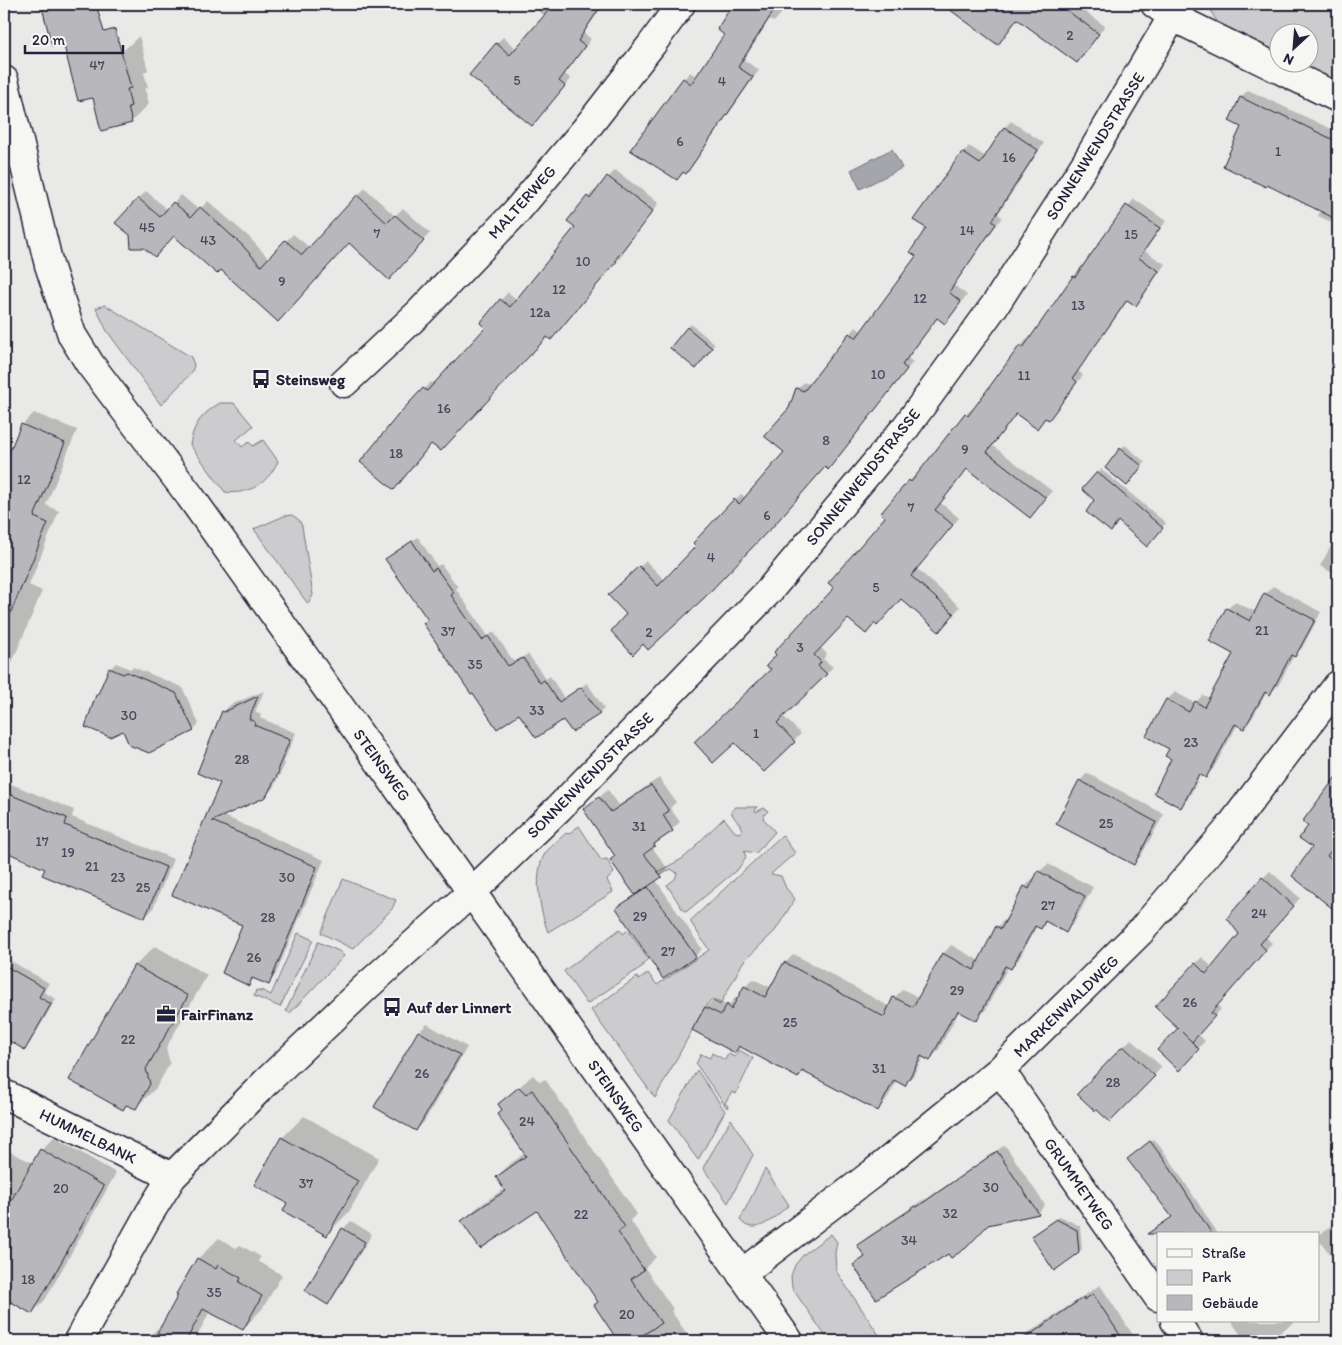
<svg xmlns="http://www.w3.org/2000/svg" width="1342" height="1345" font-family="Itim,sans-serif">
	<rect width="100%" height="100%" fill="#e9e9e7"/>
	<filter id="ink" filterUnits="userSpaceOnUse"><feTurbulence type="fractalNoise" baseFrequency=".02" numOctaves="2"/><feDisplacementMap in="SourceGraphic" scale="10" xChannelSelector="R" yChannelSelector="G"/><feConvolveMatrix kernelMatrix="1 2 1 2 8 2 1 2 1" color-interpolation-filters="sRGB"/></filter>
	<g filter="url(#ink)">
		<!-- green -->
		<path fill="#ccccce" stroke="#777784" d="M1211,4H1338V84L1294,63L1310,62V32H1280L1279,55C1263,47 1220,32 1213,15C1211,12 1211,7 1211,4Z
			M105,305L191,357L194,365L192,372L161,405L107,331L96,308Z
			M220,403H234L253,426L236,440L242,447L249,442L253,446L263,440L278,461C268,483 250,495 225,492L190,445C193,424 203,413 220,403Z
			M292,515L299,520L302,526L313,595L308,604L254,529L284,516Z
			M736,807H758L755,810L756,812L764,808L768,811L764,815L763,818L775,832L756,853L744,851L746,857L739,868L686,912L683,910L667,885L675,879L677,873L671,869L660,876L657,872L682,859L696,847V845L724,818L735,832L739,833L742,830C740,822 733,819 731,811Z
			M579,826L601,860L607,859L614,873L607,880L613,892L548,932C540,911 532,872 546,852C552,845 560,839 566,833L568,834Z
			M782,835L795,853L771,874L781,876L786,888L795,899L775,931L743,962L720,1005L711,1000L705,1007L655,1098L591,1010L637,977L639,980L648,973L657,985L709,950L690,921Z
			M343,879L396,900L392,909L353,949L321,933Z
			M620,929L623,934L628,930L648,959L643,964V966L587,1004L564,971Z
			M298,933L313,940L280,1007L254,996L256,990L261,992V990L271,995Z
			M318,942L339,951L344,956L290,1013L286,1011Z
			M739,1050L753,1058L736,1094L732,1092L725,1103L728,1106L727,1108L696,1064L701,1054L710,1058L712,1053L725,1060L728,1054L735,1057Z
			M697,1070L725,1111L698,1160L669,1120Z
			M731,1119L753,1155L728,1203L703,1168Z
			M765,1169L789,1205C777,1215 755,1239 740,1220Z
			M831,1234L837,1242L835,1253L836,1271L883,1341H829L792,1288L791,1276L795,1265L804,1254Z"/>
		<!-- water -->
		<path fill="#a5a5ac" stroke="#71717f" d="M892,149L902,168L860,189L851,170Z"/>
		<!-- shadow -->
		<path fill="#0003" d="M42,4H99L82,31L53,44Z
			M320,4H331L326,8Z
			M543,4L603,5L584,33L591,39L565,74L571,79L532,125L496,44L503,37L517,49L545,16L538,11Z
			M734,4H787L780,15L774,22L769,20L744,60L759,70L692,166L677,178L684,79L690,72L697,77L726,34L719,29Z
			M953,4H1074L1105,26L1077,61L1018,19L998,44L950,8Z
			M139,36L148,70L144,73L148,87L145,89L149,104L131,122L94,97L81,101L122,52Z
			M1248,90L1338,132V225L1318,216L1321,210L1243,127L1230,120L1241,97Z
			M1011,121L1044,143L998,214L1002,217L954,285L967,295L951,316L945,322L938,317L908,358L913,362L834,461L826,466L769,530L628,614L616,588L646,561L665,580L698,546L694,543L741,494L746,498L786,452L790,408L797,389L804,382L810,385L856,327L862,332L918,256L928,228L963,153L969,146L986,157L1004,128Z
			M615,170L659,203L622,252L624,253L558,332L547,336L399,416L431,382L435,385L487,328L482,323L508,292L517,300L577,227L588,197L595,190L597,191Z
			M365,188L395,216L403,208L430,233L396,270L349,241L286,312L175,234L131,235L117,223L146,191L168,210L181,195L199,210L208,201L249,237L269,259L293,234L310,248Z
			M1134,199L1166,221L1145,251L1165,264L1142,298L1136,305L1128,300L1078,371L1083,375L1055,412L1049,418L1046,417L1043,421L1017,413L992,445L1052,491L1037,509L968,468L940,502L959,518L916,568L960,607L945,624L901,598L875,622L848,617L820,647L827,654L823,659L833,667L783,716L801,734L764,770L772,669L836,588L887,517L910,481L916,474L918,476L966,414L973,408L974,409L1021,346L1027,339L1030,341L1074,276Z
			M691,324L715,344L699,364L688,328Z
			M34,413L77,430L46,505L59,511L29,585L42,591L11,665L4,672V468L22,425Z
			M1125,445L1145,462L1130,480L1106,467Z
			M1101,469L1166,523L1150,541L1119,520L1111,530L1096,499L1098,473Z
			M1338,533V576L1320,566Z
			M418,537L437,566L441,564L458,587L456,589L488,636L494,632L514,662L528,654L546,679L550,676L564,698L587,683L604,708L599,713L564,718L519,712L429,619L392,554Z
			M1273,586L1321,612L1302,648L1294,655L1278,686L1270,693L1267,692L1251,720L1244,727L1238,724L1213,769L1205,776L1201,774L1188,799L1181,806L1171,748L1167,700L1175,692L1195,703L1203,695L1210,698L1235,654L1227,609L1235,602L1256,612L1265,594Z
			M116,663L130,669L133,667L182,687L199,724L193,730L149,752L123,729L101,692L110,669Z
			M264,691L255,712L261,715L260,718L296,733L284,761L285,764L273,788L265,796L222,815L324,860L275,976L268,983L255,978L248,984L243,924L174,894L222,782L223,712L230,705Z
			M1087,773L1164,814L1141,856L1133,864L1080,781Z
			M1338,776V842L1333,849L1338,853V899L1332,906L1314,847L1310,825L1304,821Z
			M659,778L676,802L670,808L680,822L652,847L668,869L656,880L702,949L695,956L617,909L636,894L616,856L585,809L608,790L619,805Z
			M4,781L74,810L72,817L173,859L153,909L145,917L47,868L4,850Z
			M1048,864L1093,887L1074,923L1065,931L1047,921L1040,928L1037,926L1019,959L1010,968L1008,967L985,1011L976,1020L959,1011L938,1051L930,1059L924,1056L913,1076L904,1085L897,1081L886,1101L878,1109L804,1070L798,1076L741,1046L735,1052L694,1030L706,1007L715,999L728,1006L736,997L738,999L745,987L753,979L772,988L785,963L794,954L890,1007L894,998L903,989L919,998L943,954L951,945L980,961L997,927L1006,918L1007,919L1025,887L1033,878L1035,880L1039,872Z
			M1270,871L1300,898L1266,937L1272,943L1217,1005L1221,1009L1198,1034L1205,1041L1179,1069L1180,1028L1195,964L1202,957L1213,968L1241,934L1263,878Z
			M155,946L207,975L166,1048L170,1063L156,1088L135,1108L127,1104L123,1109L135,966Z
			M4,957L49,983L44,992L56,999L30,1043L25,1048L4,1037Z
			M427,1024L467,1047L424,1122L416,1130L419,1032Z
			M1131,1039L1162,1067L1110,1120L1079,1094Z
			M533,1075L540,1082L545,1079L637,1214L630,1220L656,1257L645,1268L673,1309L671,1311L692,1341H620L595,1305L599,1301L537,1210L463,1221L475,1209L505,1188L497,1177L510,1164L525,1153L500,1104Z
			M304,1116L379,1158L349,1212L327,1234L282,1138Z
			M54,1137L116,1173L45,1300L32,1313L4,1297V1149L33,1163L41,1150Z
			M1154,1139L1171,1161L1218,1234H1175L1173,1217L1132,1156Z
			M1005,1145L1045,1205L1038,1213L988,1224L948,1252L855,1265L866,1255L859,1245L866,1238L924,1199L925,1200Z
			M1060,1216L1080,1226L1082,1249L1078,1252L1036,1233Z
			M1338,1220V1249L1331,1255L1318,1239V1236Z
			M351,1221L372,1234L335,1295L328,1303L343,1229Z
			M219,1238L236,1248L240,1245L261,1257L258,1261L282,1275L263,1308L243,1329L210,1311L197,1337L205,1341H145L166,1320L198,1259Z
			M1100,1285L1137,1341H1016Z
			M1231,1321H1296L1268,1341H1245Z"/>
		<!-- building -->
		<path fill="#b8b8bc" stroke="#22223b" d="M41,4H96L104,32L115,29L131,88L127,89L131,106L128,107L132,123L101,131L93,98L78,101L63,42L52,46Z
			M554,4H602L578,41L585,46L559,81L565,86L532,126L469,75L496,43L510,55Z
			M733,4H778L738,67L753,77L686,174L683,172L677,180L630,150L683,78L691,84L724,35L717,29Z
			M942,4H1058L1099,34L1077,63L1017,19L998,45Z
			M1240,97L1277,115L1278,113L1338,142V220L1267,185L1266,187L1223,166L1241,127L1229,121Z
			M1004,127L1038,150L992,221L996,224L949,292L961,302L945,324L937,318L902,365L907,369L828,470L825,467L769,531H768L704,598L648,650L643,644L633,655L611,631L626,614L608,595L639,566L658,586L696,546L693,543L734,499L739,504L784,452L764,436L789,408L796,388L804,391L849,333L856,338L916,256L910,252L926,228L913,220L962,152L980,164Z
			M607,176L653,211L615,260L617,261L551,340L547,337L441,451L431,444L394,490L360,462L398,415L423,388L427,391L485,328L480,323L500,299L510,307L575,227L567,221L587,196L590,199Z
			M357,195L387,223L395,215L424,241L389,280L349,243L278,322L221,270L217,274L174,236L155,257L144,248H131L130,235L115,223L138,198L160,217L173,202L191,217L200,207L242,245L261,266L285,240L302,255Z
			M1126,205L1160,228L1139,258L1159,271L1136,306L1127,300L1073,378L1077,382L1049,420L1045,418L1037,429L1016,414L987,452L1046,498L1030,518L967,469L935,510L953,525L911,576L954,614L939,632L901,599L877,626L875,623L866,634L848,619L814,655L821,662L818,666L827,674L777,723L795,742L764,772L735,743L713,763L694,742L771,669L766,666L776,655L774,652L834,588L828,583L885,517L881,513L909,480L911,482L965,413L968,416L1020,345L1023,348L1073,276L1075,277Z
			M687,327L712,348L696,369L670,348Z
			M21,424L65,443L34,517L48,523L4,629V465Z
			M1120,448L1142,466L1127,486L1105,468Z
			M1097,472L1163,528L1147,547L1118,521L1111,532L1086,512L1094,500L1082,489Z
			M412,541L432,571L436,568L454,593L451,595L482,640L488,636L508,666L523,658L540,683L544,680L559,702L581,687L600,714L572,732L563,720L536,738L519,714L497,729L473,693L471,694L423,623L428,620L385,559Z
			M1264,593L1315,620L1295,657L1291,655L1270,695L1265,692L1244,729L1235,724L1206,778L1199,774L1181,808L1154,793L1171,759L1165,756L1169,749L1146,736L1166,699L1189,712L1195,701L1204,707L1233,654L1209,641L1226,608L1250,621Z
			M109,668L123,674L127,672L176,693L194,731L149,753L129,745L123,731L110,737L85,727L96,695L98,694Z
			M258,696L249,719L255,722L254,725L290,740L278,768L279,771L266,797L212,821L317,867L269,985L252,978L249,986L222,973L242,925L172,895L220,783L197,773L222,711L224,712Z
			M1338,774V841L1327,856L1338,865V913L1292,876L1312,847L1299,838L1308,826L1302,822Z
			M1079,780L1156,822L1134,865L1056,824Z
			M651,785L669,811L663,815L673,831L654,844L655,846L644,854L662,877L635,895L610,860L615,856L583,809L599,797L611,812Z
			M4,792L67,818L65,825L166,867L145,918L42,875L45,869L4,851Z
			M1038,871L1085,896L1066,933L1045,921L1041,929L1035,926L1011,969L1005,966L977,1021L958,1011L954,1018L952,1017L930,1061L921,1056L905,1086L894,1080L878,1111L802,1071L798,1078L739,1046L735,1053L692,1030L705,1007L721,1015L727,1004L731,1010L744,986L765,997L784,962L884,1017L893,997L913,1007L942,953L974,970L996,926L1001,929L1024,886L1029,889Z
			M1262,877L1294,906L1260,944L1266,950L1211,1013L1215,1016L1192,1042L1182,1032L1199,1049L1179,1071L1157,1050L1178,1028L1155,1007L1195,963L1206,974L1239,934L1227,918Z
			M648,887L696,957L663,979L616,908Z
			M4,965L44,988L39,997L51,1004L25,1050L4,1038Z
			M134,965L188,996L146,1069L150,1084L136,1109L126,1105L123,1110L69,1080Z
			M418,1031L460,1055L416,1131L374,1107Z
			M1123,1046L1155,1076L1110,1122L1097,1110L1095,1111L1077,1094Z
			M519,1087L526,1094L532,1090L625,1227L618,1232L644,1270L631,1279L661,1323L634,1341H618L594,1305L598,1302L537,1211L480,1249L461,1221L505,1191L496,1177L526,1156L497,1114L502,1110L498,1104Z
			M281,1137L358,1181L327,1236L283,1211L287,1203L254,1185Z
			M1150,1141L1168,1165L1212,1234H1147L1172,1217L1127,1159Z
			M40,1149L104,1186L32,1314L4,1298V1213Z
			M997,1151L1039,1214L988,1225L966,1248L951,1258L948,1254L876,1299L853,1265L865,1257L857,1245L916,1206L917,1207Z
			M1056,1219L1077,1230L1079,1253L1054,1271L1031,1236Z
			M342,1228L365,1242L328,1305L305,1291Z
			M197,1258L216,1269L218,1265L241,1278L239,1282L262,1296L243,1330L203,1309L186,1341H153L178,1295L176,1294Z
			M1093,1294L1124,1341H1021L1084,1297V1300Z"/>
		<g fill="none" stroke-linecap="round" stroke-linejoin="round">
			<!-- minor casing -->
			<g stroke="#22223b" stroke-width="31">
				<path id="minor" d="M1155,4L1173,17L1338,98
					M344,383L420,312L515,213L585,130L652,44L681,4
					M1000,1070L1158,1297
					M4,1094L172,1177
					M741,1274L872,1174L1000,1070L1140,932L1227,831L1338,685
					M1175,1321L1189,1341
					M78,1341L149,1214L172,1177L266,1082L367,986L472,892L559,808L768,592L906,427L997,302L1087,161L1180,4"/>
			</g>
			<!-- secondary casing -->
			<g stroke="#22223b" stroke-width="31">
				<path id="secondary" d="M4,80L49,265L72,335L90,364L190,496L405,798L789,1341"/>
			</g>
			<!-- minor -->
			<use href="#minor" stroke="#f6f6f2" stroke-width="28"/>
			<!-- secondary -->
			<use href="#secondary" stroke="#f6f6f2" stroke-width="28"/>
		</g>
	</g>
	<!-- icons -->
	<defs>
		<g id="bus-bare" transform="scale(1.5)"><path d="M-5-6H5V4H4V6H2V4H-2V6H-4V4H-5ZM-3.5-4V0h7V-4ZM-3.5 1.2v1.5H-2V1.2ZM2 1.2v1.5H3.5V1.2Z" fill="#22223b" stroke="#f6f6f2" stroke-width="2.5" paint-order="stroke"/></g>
		<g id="office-bare" transform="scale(1.5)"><path d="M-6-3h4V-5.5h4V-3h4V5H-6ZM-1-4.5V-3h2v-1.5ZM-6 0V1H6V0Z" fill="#22223b" stroke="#f6f6f2" stroke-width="2.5" paint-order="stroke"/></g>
	</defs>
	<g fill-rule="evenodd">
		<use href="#bus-bare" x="261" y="379"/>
		<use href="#bus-bare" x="392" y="1007"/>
		<use href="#office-bare" x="166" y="1014"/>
	</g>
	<g text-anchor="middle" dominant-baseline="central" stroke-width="4" stroke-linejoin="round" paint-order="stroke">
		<!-- number labels -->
		<g font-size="14" fill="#48485b">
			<text x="1070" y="35">2</text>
			<text x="97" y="65">47</text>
			<text x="517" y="80">5</text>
			<text x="722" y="81">4</text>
			<text x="680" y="141">6</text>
			<text x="1278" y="151">1</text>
			<text x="1009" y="157">16</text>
			<text x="147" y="227">45</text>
			<text x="967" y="230">14</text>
			<text x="377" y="233">7</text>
			<text x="1131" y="234">15</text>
			<text x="208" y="240">43</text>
			<text x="583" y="261">10</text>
			<text x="282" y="281">9</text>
			<text x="559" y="289">12</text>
			<text x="920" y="298">12</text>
			<text x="1078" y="305">13</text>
			<text x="540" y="312">12a</text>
			<text x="878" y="374">10</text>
			<text x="1024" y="375">11</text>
			<text x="444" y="408">16</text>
			<text x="826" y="440">8</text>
			<text x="965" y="449">9</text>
			<text x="396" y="453">18</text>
			<text x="24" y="479">12</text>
			<text x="911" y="507">7</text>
			<text x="767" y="515">6</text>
			<text x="711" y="557">4</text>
			<text x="876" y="587">5</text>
			<text x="1262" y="630">21</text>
			<text x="448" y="631">37</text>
			<text x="649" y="632">2</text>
			<text x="800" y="647">3</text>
			<text x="475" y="664">35</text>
			<text x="537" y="710">33</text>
			<text x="129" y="715">30</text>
			<text x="756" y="733">1</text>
			<text x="1191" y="742">23</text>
			<text x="242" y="759">28</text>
			<text x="1106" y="823">25</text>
			<text x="639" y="826">31</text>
			<text x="42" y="841">17</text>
			<text x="68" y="852">19</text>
			<text x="92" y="866">21</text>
			<text x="118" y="877">23</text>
			<text x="287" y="877">30</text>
			<text x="143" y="887">25</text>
			<text x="1048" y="905">27</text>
			<text x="1259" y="913">24</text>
			<text x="640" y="916">29</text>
			<text x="268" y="917">28</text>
			<text x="668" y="951">27</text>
			<text x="254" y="957">26</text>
			<text x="957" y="990">29</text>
			<text x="1190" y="1002">26</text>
			<text x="790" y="1022">25</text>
			<text x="128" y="1039">22</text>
			<text x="879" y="1068">31</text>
			<text x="422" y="1073">26</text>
			<text x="1113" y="1082">28</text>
			<text x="527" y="1121">24</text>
			<text x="306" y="1183">37</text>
			<text x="991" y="1187">30</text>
			<text x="61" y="1188">20</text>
			<text x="950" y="1213">32</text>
			<text x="581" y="1214">22</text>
			<text x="909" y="1240">34</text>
			<text x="28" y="1279">18</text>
			<text x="214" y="1292">35</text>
			<text x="627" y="1314">20</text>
		</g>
		<!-- street labels -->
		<g font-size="16" fill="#22223b" stroke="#f6f6f2">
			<text transform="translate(1095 146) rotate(-58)">SONNENWENDSTRASSE</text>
			<text transform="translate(522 202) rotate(-48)">MALTERWEG</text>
			<text transform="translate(863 477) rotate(-51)">SONNENWENDSTRASSE</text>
			<text transform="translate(382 765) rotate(54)">STEINSWEG</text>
			<text transform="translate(590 775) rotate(-45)">SONNENWENDSTRASSE</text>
			<text transform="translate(1066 1006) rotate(-44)">MARKENWALDWEG</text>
			<text transform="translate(616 1096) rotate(55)">STEINSWEG</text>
			<text transform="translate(88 1136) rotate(26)">HUMMELBANK</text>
			<text transform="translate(1079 1184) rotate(55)">GRUMMETWEG</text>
		</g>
		<!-- poi labels -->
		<g font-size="16" font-weight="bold" fill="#22223b" stroke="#f6f6f2" text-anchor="start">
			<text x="276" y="379">Steinsweg</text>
			<text x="407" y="1007">Auf der Linnert</text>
			<text x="181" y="1014">FairFinanz</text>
		</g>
	</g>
	<!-- margin -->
	<rect width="1342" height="1345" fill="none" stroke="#f6f6f2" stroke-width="20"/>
	<rect x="10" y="10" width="1322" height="1325" fill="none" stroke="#22223b" stroke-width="2" filter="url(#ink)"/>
	<!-- legend -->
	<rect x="1157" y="1232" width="162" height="90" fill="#f6f6f2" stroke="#a1a1a9"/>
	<rect x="1167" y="1249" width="25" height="8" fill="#f6f6f2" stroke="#a1a1a9"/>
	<text x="1202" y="1258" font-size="15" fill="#22223b">Straße</text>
	<rect x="1167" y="1270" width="25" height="15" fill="#ccccce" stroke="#a1a1a9"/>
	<text x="1202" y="1282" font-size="15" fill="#22223b">Park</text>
	<rect x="1167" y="1295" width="25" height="15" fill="#b8b8bc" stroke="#a1a1a9"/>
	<text x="1202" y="1308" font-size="15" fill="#22223b">Gebäude</text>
	<!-- north arrow -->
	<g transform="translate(1294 48) rotate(206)"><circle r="24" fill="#f6f6f2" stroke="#a1a1a9"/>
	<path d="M0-4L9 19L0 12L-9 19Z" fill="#22223b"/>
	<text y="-8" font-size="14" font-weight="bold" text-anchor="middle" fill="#22223b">N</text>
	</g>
	<!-- scale -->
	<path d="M25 45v8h98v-8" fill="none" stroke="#22223b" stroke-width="2.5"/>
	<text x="32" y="45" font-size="15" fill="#22223b" stroke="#f6f6f2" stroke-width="4" paint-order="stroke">20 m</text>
</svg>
